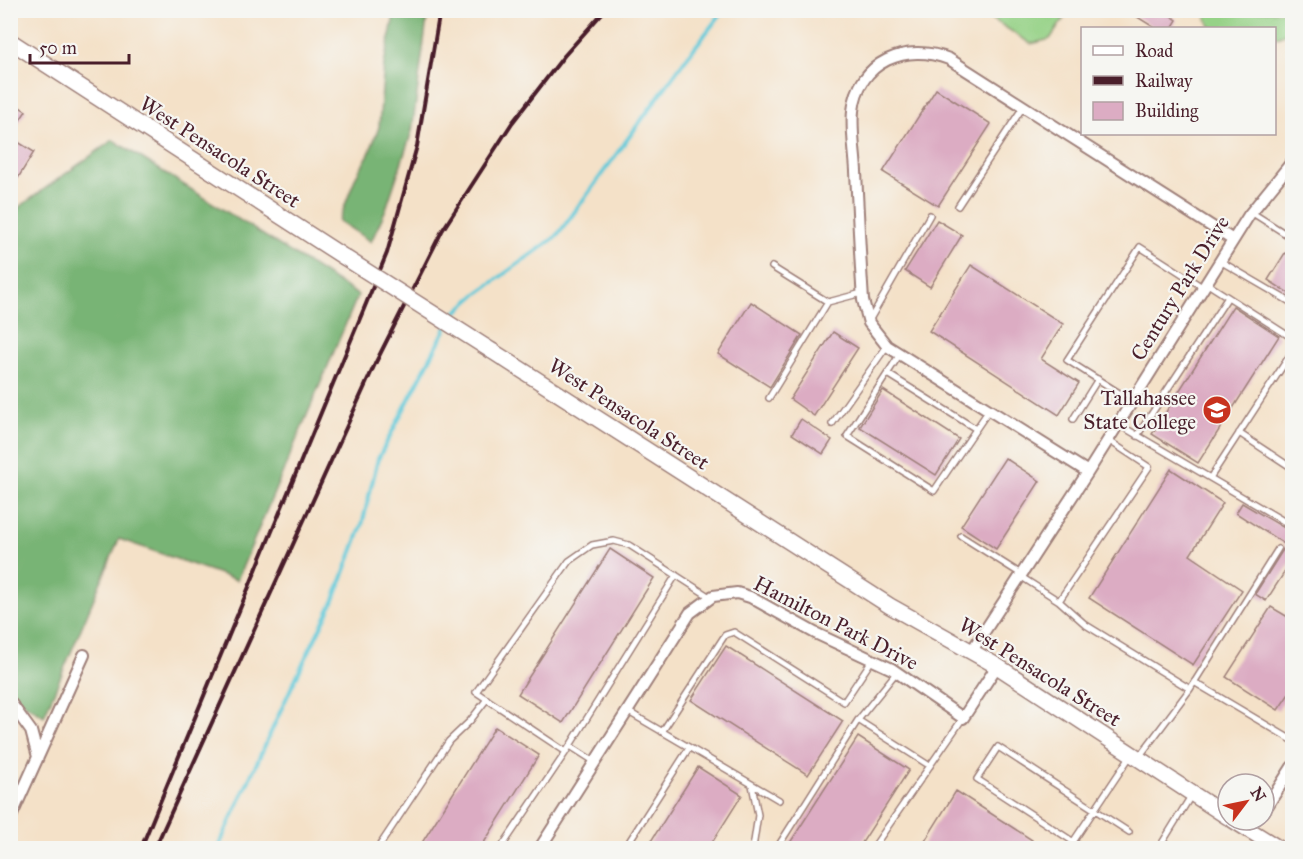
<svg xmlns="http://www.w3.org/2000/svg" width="1303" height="859" font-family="'IM FELL Great Primer',serif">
	<rect width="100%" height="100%" fill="#f6f6f2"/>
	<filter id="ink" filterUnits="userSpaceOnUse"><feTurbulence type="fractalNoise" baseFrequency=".0167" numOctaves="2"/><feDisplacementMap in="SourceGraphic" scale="12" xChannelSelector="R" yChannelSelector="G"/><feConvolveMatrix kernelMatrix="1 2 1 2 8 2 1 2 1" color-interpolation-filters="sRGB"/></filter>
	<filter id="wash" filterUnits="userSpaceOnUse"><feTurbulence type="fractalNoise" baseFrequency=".008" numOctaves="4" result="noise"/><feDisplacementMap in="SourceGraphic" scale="24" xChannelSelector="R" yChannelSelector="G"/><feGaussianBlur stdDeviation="1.35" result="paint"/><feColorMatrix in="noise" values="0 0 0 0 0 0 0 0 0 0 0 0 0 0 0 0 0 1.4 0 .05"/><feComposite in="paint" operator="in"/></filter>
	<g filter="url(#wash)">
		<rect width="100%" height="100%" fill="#f4e1c8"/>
		<!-- green -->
		<path fill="#96d287" stroke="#707859" stroke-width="1.5" d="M980,11H1069L1050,39L1031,44Z
			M1203,11H1292V30L1275,38L1274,28H1211Z"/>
		<!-- forest -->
		<path fill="#78b474" stroke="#616a50" stroke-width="1.5" d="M395,11H428L412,131L386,209L371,242L339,221L356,176L369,154L379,127L384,64Z
			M113,140L358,295L237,580L119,539L44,716L11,695V213Z"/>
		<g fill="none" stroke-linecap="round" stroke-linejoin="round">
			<!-- stream -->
			<path stroke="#5fc9d9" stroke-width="4" d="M451,319L455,313L478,293L557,236L685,60L724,10
				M218,848L291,688L334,600L362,525L378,459L447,326"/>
		</g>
		<g id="blocks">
			<!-- building -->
			<path fill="#dcacc3" d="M1126,10H1162L1177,20L1172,28H1155Z
				M936,89L991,124L938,206L883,172Z
				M10,101L26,111L10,135Z
				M10,137L34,152L18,178L10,174Z
				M937,220L962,235L930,287L905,271Z
				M1285,253L1293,258V296L1268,280Z
				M971,265L1063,324L1041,359L1079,383L1059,415L929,331Z
				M751,302L802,335L770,387L718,354Z
				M1233,306L1279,336L1198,463L1152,434Z
				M833,332L858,348L814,416L790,399Z
				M883,390L959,439L936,475L860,427Z
				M801,419L832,440L823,454L792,434Z
				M1005,458L1040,481L996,549L961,526Z
				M1171,469L1223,503L1190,555L1242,590L1193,665L1089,598Z
				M1242,503L1293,533V559L1266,601L1255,594L1286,545L1236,513Z
				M610,549L654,578L563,723L518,694Z
				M1271,607L1293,620V688L1278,710L1226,677Z
				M726,646L843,721L808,775L691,700Z
				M495,727L539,755L480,849H418Z
				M858,737L909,770L858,849H786Z
				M698,767L742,795L708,849H646Z
				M956,791L1032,840L1026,849H920Z"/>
		</g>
	</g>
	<g filter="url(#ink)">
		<use href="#blocks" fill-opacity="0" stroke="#9f807a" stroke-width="1.5"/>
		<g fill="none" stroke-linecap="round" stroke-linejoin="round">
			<!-- service casing -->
			<g stroke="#9f807a" stroke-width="8">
				<path id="service" d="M958,206L1023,107
					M1251,212L1292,238
					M1220,261L1292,303
					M772,267L828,302
					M1206,283L1292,338
					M869,321L930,215
					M900,354L847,436L934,491L989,410
					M888,374L976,429
					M769,398L828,302L862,293
					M1132,401L1067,360L1140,247L1204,288
					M1073,419L1098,379
					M832,424L887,346
					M1118,424L1292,526
					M1239,433L1292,468
					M1137,436L1228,297
					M1210,478L1292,352
					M961,536L1021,574
					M1020,576L1059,601L1086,625L1190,689
					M1059,601L1149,467L1108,440
					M1194,682L1292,740
					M627,711L779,800
					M858,720L930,766
					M662,732L725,635L734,632L844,702L872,660
					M570,746L595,762
					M566,752L476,692L569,561L592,545L614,541L629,545L710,597
					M1139,757L1190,689L1278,549
					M752,785L758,815L753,848
					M378,848L449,741L470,721L487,699
					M501,848L566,752L676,575
					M625,848L689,748
					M777,848L858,720L896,673
					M873,848L963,718
					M1069,848L1131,755
					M1083,848L977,779L998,747L1129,832
					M1159,848L1191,796"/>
			</g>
			<!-- minor casing -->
			<g stroke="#9f807a" stroke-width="14">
				<path id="minor" d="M1088,472L887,346L869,323L863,300C860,257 858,214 856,171C855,152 851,130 853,111C858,61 907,42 949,59L1233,240
					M971,652L1088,472L1249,215L1292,162
					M10,702L31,731L38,757L10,819
					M38,757L84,655
					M1264,811L1292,767
					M540,848L690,613L713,596L737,593L750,597L815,633L892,669L963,718L997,666"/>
			</g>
			<!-- secondary casing -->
			<g stroke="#9f807a" stroke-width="18">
				<path id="secondary" d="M10,41L344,257
					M492,351L890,606L997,666L1228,817
					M1233,820L1278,848"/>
			</g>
			<!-- service -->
			<use href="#service" stroke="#fff" stroke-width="5"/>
			<!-- minor -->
			<use href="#minor" stroke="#fff" stroke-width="10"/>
			<!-- secondary -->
			<use href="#secondary" stroke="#fff" stroke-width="15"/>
			<!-- rail -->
			<path stroke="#4a1f2b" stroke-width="4" d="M141,848L387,253L417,146L440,10
				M155,848L375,364L442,231L512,123L564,56L605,10"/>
			<!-- secondary-bridge casing -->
			<g stroke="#9f807a" stroke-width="18" stroke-linecap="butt">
				<path id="secondary-bridge" d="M344,257L492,351"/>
			</g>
			<!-- secondary-bridge -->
			<use href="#secondary-bridge" stroke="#fff" stroke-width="15"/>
		</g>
	</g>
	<!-- icons -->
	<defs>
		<g id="university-disc" transform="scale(1.5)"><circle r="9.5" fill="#c8321e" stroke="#f6f6f2"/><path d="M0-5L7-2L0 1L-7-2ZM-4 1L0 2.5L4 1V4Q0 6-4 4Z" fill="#fff"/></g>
	</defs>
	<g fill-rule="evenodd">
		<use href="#university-disc" x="1217" y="410"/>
	</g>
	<g text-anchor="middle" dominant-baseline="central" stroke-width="4.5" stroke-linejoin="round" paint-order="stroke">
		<!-- street labels -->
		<g font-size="21" fill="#4a1f2b" stroke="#f6f6f2">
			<text transform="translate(220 152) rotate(33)">West Pensacola Street</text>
			<text transform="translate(1180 288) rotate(-58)">Century Park Drive</text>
			<text transform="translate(629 414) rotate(33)">West Pensacola Street</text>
			<text transform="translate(836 623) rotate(27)">Hamilton Park Drive</text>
			<text transform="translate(1040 672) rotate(32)">West Pensacola Street</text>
		</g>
		<!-- poi labels -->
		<g font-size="21" fill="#4a1f2b" stroke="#f6f6f2" text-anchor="end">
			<text x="1196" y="398">Tallahassee<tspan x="1196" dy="24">State College</tspan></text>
		</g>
	</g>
	<!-- margin -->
	<rect width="1303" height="859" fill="none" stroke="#f6f6f2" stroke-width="36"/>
	<!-- legend -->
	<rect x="1081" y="27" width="195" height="108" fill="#f6f6f2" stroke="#b1a0a2" stroke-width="1.5"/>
	<rect x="1093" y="46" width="30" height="9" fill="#ffffff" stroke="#b1a0a2" stroke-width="1.5"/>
	<text x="1135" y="57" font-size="18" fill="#4a1f2b">Road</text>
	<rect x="1093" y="76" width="30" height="9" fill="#4a1f2b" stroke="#b1a0a2" stroke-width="1.5"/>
	<text x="1135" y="87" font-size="18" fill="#4a1f2b">Railway</text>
	<rect x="1093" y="102" width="30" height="18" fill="#dcacc3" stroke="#b1a0a2" stroke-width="1.5"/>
	<text x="1135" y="117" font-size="18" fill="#4a1f2b">Building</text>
	<!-- north arrow -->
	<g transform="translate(1246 802) rotate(58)"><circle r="28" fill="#f6f6f2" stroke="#b1a0a2" stroke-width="1.5"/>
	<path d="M0-4.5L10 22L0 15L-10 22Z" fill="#c8321e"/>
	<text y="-9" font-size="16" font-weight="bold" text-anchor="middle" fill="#4a1f2b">N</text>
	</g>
	<!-- scale -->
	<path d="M30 54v9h99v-9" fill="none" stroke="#4a1f2b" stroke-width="3"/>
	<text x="39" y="54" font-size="18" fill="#4a1f2b" stroke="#f6f6f2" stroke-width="4.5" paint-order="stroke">50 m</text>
</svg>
